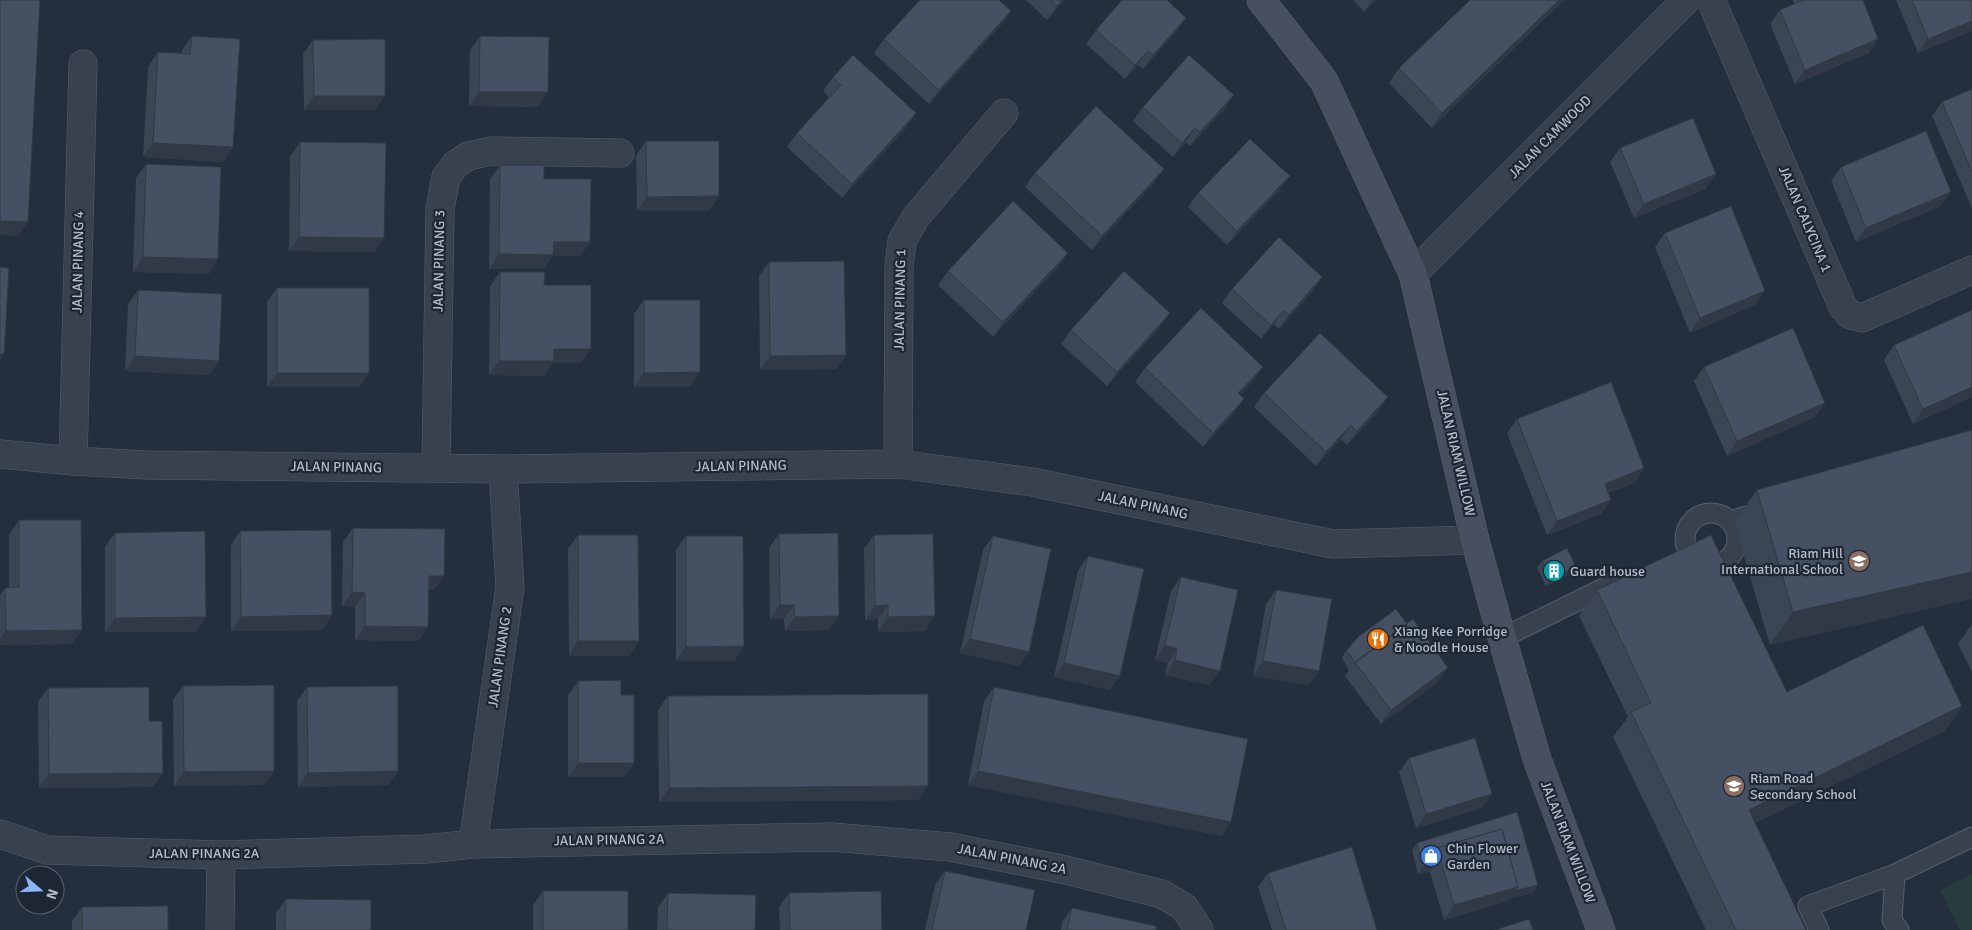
<svg xmlns="http://www.w3.org/2000/svg" width="1972" height="930" font-family="Signika,sans-serif">
	<rect width="100%" height="100%" fill="#242f3e"/>
	<!-- green -->
	<path fill="#263c3f" d="M1972,874V930H1960L1940,890Z"/>
	<g fill="none" stroke-linecap="round" stroke-linejoin="round">
		<!-- lane casing -->
		<g stroke="#565f6c" stroke-width="21">
			<path id="lane" d="M1685 539a26 26 0 1 1 52 0a26 26 0 1 1-52 0Z
				M1730,521L1760,512
				M1502,638L1618,581
				M1819,930L1808,906L1895,874
				M1899,930L1892,920L1895,874L1972,837"/>
		</g>
		<!-- street casing -->
		<g stroke="#565f6c" stroke-width="29">
			<path id="street" d="M1711,0L1843,307L1850,315L1862,318L1972,270
				M1413,274L1686,0
				M0,454L73,461L147,465L503,469L898,464L1032,482L1333,544L1475,540
				M73,461L83,64
				M898,464L899,266L902,241L916,217L1004,113
				M436,468L440,209L446,177L455,165L468,156L491,151L620,153
				M0,834L47,850L221,855L426,849L473,844L832,837L950,847L1066,870L1162,894L1184,907L1199,930
				M473,844L510,587L503,469
				M220,930L221,855"/>
		</g>
		<!-- secondary casing -->
		<g stroke="#565f6c" stroke-width="29">
			<path id="secondary" d="M1261,0L1324,81L1413,274L1475,540L1502,638L1537,759L1601,930"/>
		</g>
		<!-- lane -->
		<use href="#lane" stroke="#38414e" stroke-width="19"/>
		<!-- street -->
		<use href="#street" stroke="#38414e" stroke-width="28"/>
		<!-- secondary -->
		<use href="#secondary" stroke="#465061" stroke-width="28"/>
	</g>
	<!-- wall -->
	<path fill="#3b4654" d="M1026,0H1065L1047,20Z
		M1353,0H1376L1364,12Z
		M1470,0H1564L1432,128L1389,83L1399,68Z
		M1793,0H1863L1878,39L1869,53L1795,84L1770,24L1780,10L1794,4Z
		M1896,0H1972V31L1918,53Z
		M1011,11L1001,25L929,104L874,53L884,39Z
		M1186,18L1176,32L1143,69L1138,65L1125,79L1086,44L1096,30Z
		M192,36L233,147L223,162L143,157L148,67L158,52L181,54L182,50Z
		M480,36L538,107L469,106L470,50Z
		M313,40L375,110H304L303,54Z
		M833,77L916,113L906,128L842,198L787,147L797,133L829,97L823,91Z
		M1972,89V208L1932,116L1942,102Z
		M1143,107L1224,110L1190,146L1186,142L1173,157L1133,121Z
		M646,141L719,196L709,211H637L636,156Z
		M300,142L384,238L374,252L289,251L290,157Z
		M1620,148L1706,189L1634,218L1610,162Z
		M146,164L209,274L133,272L136,178Z
		M500,165L544,179L590,242L580,256H552L544,269H489L490,179Z
		M1841,167L1941,206L1856,242L1831,181Z
		M1035,173L1154,183L1092,250L1025,187Z
		M1280,190L1227,245L1188,207L1198,193Z
		M1665,233L1755,305L1690,333L1655,247Z
		M1068,253L1058,267L993,337L938,285L948,271Z
		M769,262L846,355L836,369L760,370L759,276Z
		M500,272L544,285L581,363H553L544,376L489,375L490,286Z
		M1322,277L1312,292L1279,329L1274,324L1261,339L1222,303L1232,289Z
		M277,288L369,373L359,387H267V302Z
		M138,290L219,361L209,375L125,371L128,304Z
		M644,300L690,387H634V314Z
		M1170,313L1160,327L1107,386L1061,344L1071,330Z
		M1894,345L1972,397L1913,424L1884,360Z
		M1263,367L1253,381L1240,395L1244,399L1234,413L1203,447L1135,382L1145,368Z
		M1704,367L1825,403L1815,417L1727,456L1694,381Z
		M1264,393L1378,412L1347,445L1341,439L1316,466L1254,407Z
		M1517,419L1644,468L1634,483L1608,493L1611,500L1601,514L1547,535L1507,433Z
		M1972,430L1770,645L1734,522L1757,490Z
		M19,520L72,644L0,645V595L5,588L9,587V535Z
		M353,528L434,590H429L428,627L418,641L355,640V607L342,606L343,542Z
		M240,531L332,615L322,630L231,631V545Z
		M115,533L196,632H105V547Z
		M779,534L839,616L829,630L785,631L784,619H770L769,548Z
		M578,535L639,641L629,656H569L568,549Z
		M874,535L925,631L878,632V619L865,620L864,549Z
		M686,536L744,646L734,661H676V550Z
		M993,536L1019,666L960,653L983,550Z
		M1088,556L1110,690L1054,677L1078,571Z
		M1542,561L1571,574L1546,586L1537,568Z
		M1181,577L1210,685L1165,675L1168,663L1155,660L1171,591Z
		M1276,590L1309,685L1253,676L1266,604Z
		M1597,590L1787,692L1962,706L1945,731L1755,823L1806,930H1706L1613,737L1628,717L1579,616Z
		M1972,624V672L1958,644Z
		M1347,650L1438,682L1381,724L1345,676L1349,671L1342,657Z
		M578,681L621,695L634,763L624,777H568V695Z
		M183,686L274,771L264,785L174,786L173,700Z
		M307,687L398,771L388,785L298,787L297,701Z
		M994,687L1222,836L968,785L984,701Z
		M48,688L149,721L163,773L153,787L39,788L38,702Z
		M668,696L928,786L918,800L659,802L658,710Z
		M1409,758L1482,808L1416,828L1399,772Z
		M1517,812L1533,893L1510,898L1508,901L1444,920L1430,872L1418,874L1412,850L1417,843Z
		M945,871L1026,930H925L935,885Z
		M1268,873L1377,930H1272L1258,887Z
		M543,891L628,930H533V905Z
		M668,893L755,930H657L658,907Z
		M789,893L882,930H780L779,907Z
		M286,899L371,930H276V913Z
		M82,907L168,930H72V921Z
		M1072,908L1156,930H1061L1062,922Z"/>
	<!-- shaded-wall -->
	<path fill="#303945" d="M1062,0H1065L1047,20L1057,6Z
		M1372,0H1376L1364,12Z
		M1559,0H1564L1432,128L1442,113Z
		M1011,11L1001,25L929,104L939,90Z
		M1186,18L1176,32L1143,69L1153,55Z
		M1972,21V31L1918,53L1928,39Z
		M1878,39L1869,53L1795,84L1805,70Z
		M1148,51L1138,65L1125,79L1135,65Z
		M479,92H548L538,107L469,106Z
		M1234,95L1224,110L1190,146L1200,132Z
		M314,96H385L375,110H304Z
		M916,113L906,128L842,198L852,184Z
		M1195,128L1186,142L1173,157L1182,143Z
		M153,143L233,147L223,162L143,157Z
		M1164,169L1154,183L1092,250L1102,236Z
		M1716,174L1706,189L1634,218L1644,204Z
		M1290,176L1280,190L1227,245L1237,231Z
		M1951,192L1941,206L1856,242L1866,228Z
		M719,196L709,211H637L647,197Z
		M0,221L28,222L18,236L0,235Z
		M299,237L384,238L374,252L289,251Z
		M554,242H590L580,256H552L544,269H489L499,254Z
		M1068,253L1058,267L993,337L1003,322Z
		M143,257L218,259L209,274L133,272Z
		M1322,277L1312,292L1279,329L1289,315Z
		M1765,291L1755,305L1690,333L1700,318Z
		M1284,310L1274,324L1261,339L1271,325Z
		M1170,313L1160,327L1107,386L1117,372Z
		M554,349H591L581,363H553L544,376L489,375L499,361Z
		M0,354H4L0,361Z
		M846,355L836,369L760,370L770,356Z
		M135,356L219,361L209,375L125,371Z
		M1263,367L1253,381L1228,408L1238,393Z
		M700,372L690,387H634L644,373Z
		M277,373H369L359,387H267Z
		M1972,387V397L1913,424L1923,409Z
		M1388,397L1378,412L1347,445L1357,431Z
		M1244,399L1234,413L1203,447L1213,433Z
		M1825,403L1815,417L1727,456L1737,441Z
		M1351,425L1341,439L1316,466L1326,452Z
		M1644,468L1634,483L1595,498L1605,484Z
		M1611,500L1601,514L1547,535L1557,521Z
		M1576,567L1571,574L1546,586L1551,579Z
		M1972,572V599L1770,645L1793,612Z
		M429,576H444L434,590H419Z
		M352,592L365,593L355,607L342,606Z
		M780,605H794L784,619H770Z
		M888,605L878,619L865,620L875,606Z
		M332,615L322,630L231,631L241,617Z
		M839,616L829,630L785,631L795,617Z
		M935,616L925,631L878,632L888,617Z
		M206,617L196,632H105L115,618Z
		M365,626L428,627L418,641L355,640Z
		M82,630L72,644L0,645V639L6,631Z
		M970,639L1029,652L1019,666L960,653Z
		M578,641H639L629,656H569Z
		M1165,645L1177,649L1168,663L1155,660Z
		M744,646L734,661H676L686,647Z
		M1175,660L1220,671L1210,685L1165,675Z
		M1263,661L1319,671L1309,685L1253,676Z
		M1064,663L1120,676L1110,690L1054,677Z
		M1448,668L1438,682L1381,724L1391,710Z
		M1962,706L1945,731L1731,835L1749,810Z
		M578,763H634L624,777H568Z
		M274,771L264,785L174,786L184,772Z
		M398,771L388,785L298,787L308,773Z
		M978,771L1231,822L1222,836L968,785Z
		M163,773L153,787L39,788L49,774Z
		M928,786L918,800L659,802L669,788Z
		M1492,794L1482,808L1416,828L1426,814Z
		M1435,864L1430,872L1418,874L1423,867Z
		M1538,885L1533,893L1510,898L1508,901L1444,920L1454,905L1518,887Z"/>
	<!-- building -->
	<path fill="#455162" stroke="#303945" d="M0,0H40L28,222L0,221Z
		M920,0H999L1011,11L939,90L884,39Z
		M1051,0H1062L1057,6Z
		M1122,0H1167L1186,18L1153,55L1148,51L1135,65L1096,30Z
		M1470,0H1559L1442,113L1399,68Z
		M1803,0H1863L1878,39L1805,70L1780,10Z
		M1912,0H1972V21L1928,39Z
		M192,36L240,39L233,147L153,143L158,52L190,54Z
		M480,36L549,37L548,92H479Z
		M385,39V96H314L313,40Z
		M853,55L916,113L852,184L797,133L841,85L833,77Z
		M1189,55L1234,95L1200,132L1195,128L1182,143L1143,107Z
		M1972,89V172L1942,102Z
		M1096,106L1164,169L1102,236L1035,173Z
		M1693,118L1716,174L1644,204L1620,148Z
		M1926,131L1951,192L1866,228L1841,167Z
		M1250,139L1290,176L1237,231L1198,193Z
		M646,141H719V196L647,197Z
		M300,142L386,143L384,238L299,237Z
		M146,164L221,167L218,259L143,257Z
		M500,165H544V179H591L590,242H554L553,255L499,254Z
		M1013,201L1068,253L1003,322L948,271Z
		M1731,206L1765,291L1700,318L1665,233Z
		M1279,237L1322,277L1289,315L1284,310L1271,325L1232,289Z
		M844,261L846,355L770,356L769,262Z
		M0,267L9,268L4,354H0Z
		M1124,271L1170,313L1117,372L1071,330Z
		M500,272H545L544,285H591V349H554V361H499Z
		M277,288H369V373H277Z
		M138,290L222,294L219,361L135,356Z
		M644,300H700V372L644,373Z
		M1201,308L1263,367L1238,393L1244,399L1213,433L1145,368Z
		M1972,310V387L1923,409L1894,345Z
		M1793,328L1825,403L1737,441L1704,367Z
		M1320,333L1388,397L1357,431L1351,425L1326,452L1264,393Z
		M1611,382L1644,468L1605,484L1611,500L1557,521L1517,419Z
		M1972,430V572L1793,612L1757,490Z
		M19,520H81L82,630L6,631L5,588L19,587Z
		M353,528L445,529L444,576H429L428,627L365,626V593L352,592Z
		M331,530L332,615L241,617L240,531Z
		M205,531L206,617L115,618V533Z
		M838,533L839,616L795,617L794,605H780L779,534Z
		M933,534L935,616L888,617V605L875,606L874,535Z
		M578,535H638L639,641H578Z
		M1711,535L1787,692L1923,625L1962,706L1749,810L1806,930H1736L1631,712L1651,703L1597,590Z
		M686,536H743L744,646L686,647Z
		M993,536L1051,549L1029,652L970,639Z
		M1567,548L1576,567L1551,579L1542,561Z
		M1088,556L1144,569L1120,676L1064,663Z
		M1181,577L1238,590L1220,671L1175,660L1177,649L1165,645Z
		M1276,590L1332,599L1319,671L1263,661Z
		M1396,609L1407,624L1355,663L1347,650L1358,637Z
		M1413,619L1448,668L1391,710L1355,662Z
		M621,680V695H634V763H578V681Z
		M274,685V771L184,772L183,686Z
		M398,686V771L308,773L307,687Z
		M149,687V721H162L163,773L49,774L48,688Z
		M994,687L1248,739L1231,822L978,771Z
		M928,694V786L669,788L668,696Z
		M1475,738L1492,794L1426,814L1409,758Z
		M1517,812L1538,885L1515,891L1518,887L1502,829L1437,848L1432,854L1435,864L1423,867L1417,843Z
		M1502,829L1518,887L1454,905L1437,848Z
		M1352,847L1377,930H1286L1268,873Z
		M945,871L1035,890L1026,930H932Z
		M543,891H628V930H543Z
		M881,891L882,930H790L789,893Z
		M668,893L756,895L755,930H667Z
		M286,899L371,900V930H285Z
		M168,906V930H82V907Z
		M1072,908L1156,926V930H1067Z
		M1529,919L1533,930H1495Z"/>
	<!-- icons -->
	<defs>
		<g id="school-disc" transform="scale(1.125)"><circle r="9.5" fill="#8d6e63" stroke="#1d2633"/><path d="M0-5L7-2L0 1L-7-2ZM-4 1L0 2.5L4 1V4Q0 6-4 4Z" fill="#fff"/></g>
		<g id="building-disc" transform="scale(1.125)"><circle r="9.5" fill="#0f9aa8" stroke="#1d2633"/><path d="M-4-6H4V6H1V3H-1V6H-4ZM-2.5-4.3h1.7v1.8h-1.7ZM.8-4.3h1.7v1.8H.8ZM-2.5-1h1.7V.8h-1.7ZM.8-1h1.7V.8H.8Z" fill="#fff"/></g>
		<g id="restaurant-disc" transform="scale(1.125)"><circle r="9.5" fill="#e8710a" stroke="#1d2633"/><path d="M-5-6h1v4h1v-4h1v4h1v-4h1v5L-1.5 .5V6h-2V.5L-5-1ZM5-6V6H3V1.5H1.5Q1.5-4 5-6Z" fill="#fff"/></g>
		<g id="shop-disc" transform="scale(1.125)"><circle r="9.5" fill="#3f7fe0" stroke="#1d2633"/><path d="M-5-2.5h2.3a2.7 3.5 0 0 1 5.4 0H5L5.5 6h-11ZM-1.5-2.5h3a1.5 2.3 0 0 0-3 0Z" fill="#fff"/></g>
	</defs>
	<g fill-rule="evenodd">
		<use href="#school-disc" x="1859" y="561"/>
		<use href="#building-disc" x="1554" y="571"/>
		<use href="#restaurant-disc" x="1378" y="639"/>
		<use href="#school-disc" x="1734" y="786"/>
		<use href="#shop-disc" x="1431" y="856"/>
	</g>
	<g text-anchor="middle" dominant-baseline="central" stroke-width="4.5" stroke-linejoin="round" paint-order="stroke">
		<!-- street labels -->
		<g font-size="14" fill="#b4bcc9" stroke="#1d2633">
			<text transform="translate(1550 137) rotate(-45)">JALAN CAMWOOD</text>
			<text transform="translate(1805 219) rotate(67)">JALAN CALYCINA 1</text>
			<text transform="translate(439 261) rotate(-89)">JALAN PINANG 3</text>
			<text transform="translate(78 262) rotate(-89)">JALAN PINANG 4</text>
			<text transform="translate(900 300) rotate(-89)">JALAN PINANG 1</text>
			<text transform="translate(1456 453) rotate(77)">JALAN RIAM WILLOW</text>
			<text transform="translate(741 466) rotate(-1)">JALAN PINANG</text>
			<text transform="translate(336 467) rotate(1)">JALAN PINANG</text>
			<text transform="translate(1143 505) rotate(12)">JALAN PINANG</text>
			<text transform="translate(500 657) rotate(-82)">JALAN PINANG 2</text>
			<text transform="translate(609 840) rotate(-1)">JALAN PINANG 2A</text>
			<text transform="translate(1568 842) rotate(69)">JALAN RIAM WILLOW</text>
			<text x="204" y="853">JALAN PINANG 2A</text>
			<text transform="translate(1012 859) rotate(11)">JALAN PINANG 2A</text>
		</g>
		<!-- poi labels -->
		<g font-size="14" fill="#b4bcc9" stroke="#1d2633" text-anchor="start">
			<text x="1843" y="553" text-anchor="end">Riam Hill<tspan x="1843" dy="16">International School</tspan></text>
			<text x="1570" y="571">Guard house</text>
			<text x="1394" y="631">Xiang Kee Porridge<tspan x="1394" dy="16">&amp; Noodle House</tspan></text>
			<text x="1750" y="778">Riam Road<tspan x="1750" dy="16">Secondary School</tspan></text>
			<text x="1447" y="848">Chin Flower<tspan x="1447" dy="16">Garden</tspan></text>
		</g>
	</g>
	<!-- north arrow -->
	<g transform="translate(40 890) rotate(109)"><circle r="24" fill="#1d2633" stroke="#59626f"/>
	<path d="M0-4L9 19L0 12L-9 19Z" fill="#8ab4f8"/>
	<text y="-8" font-size="14" font-weight="bold" text-anchor="middle" fill="#b4bcc9">N</text>
	</g>
</svg>
